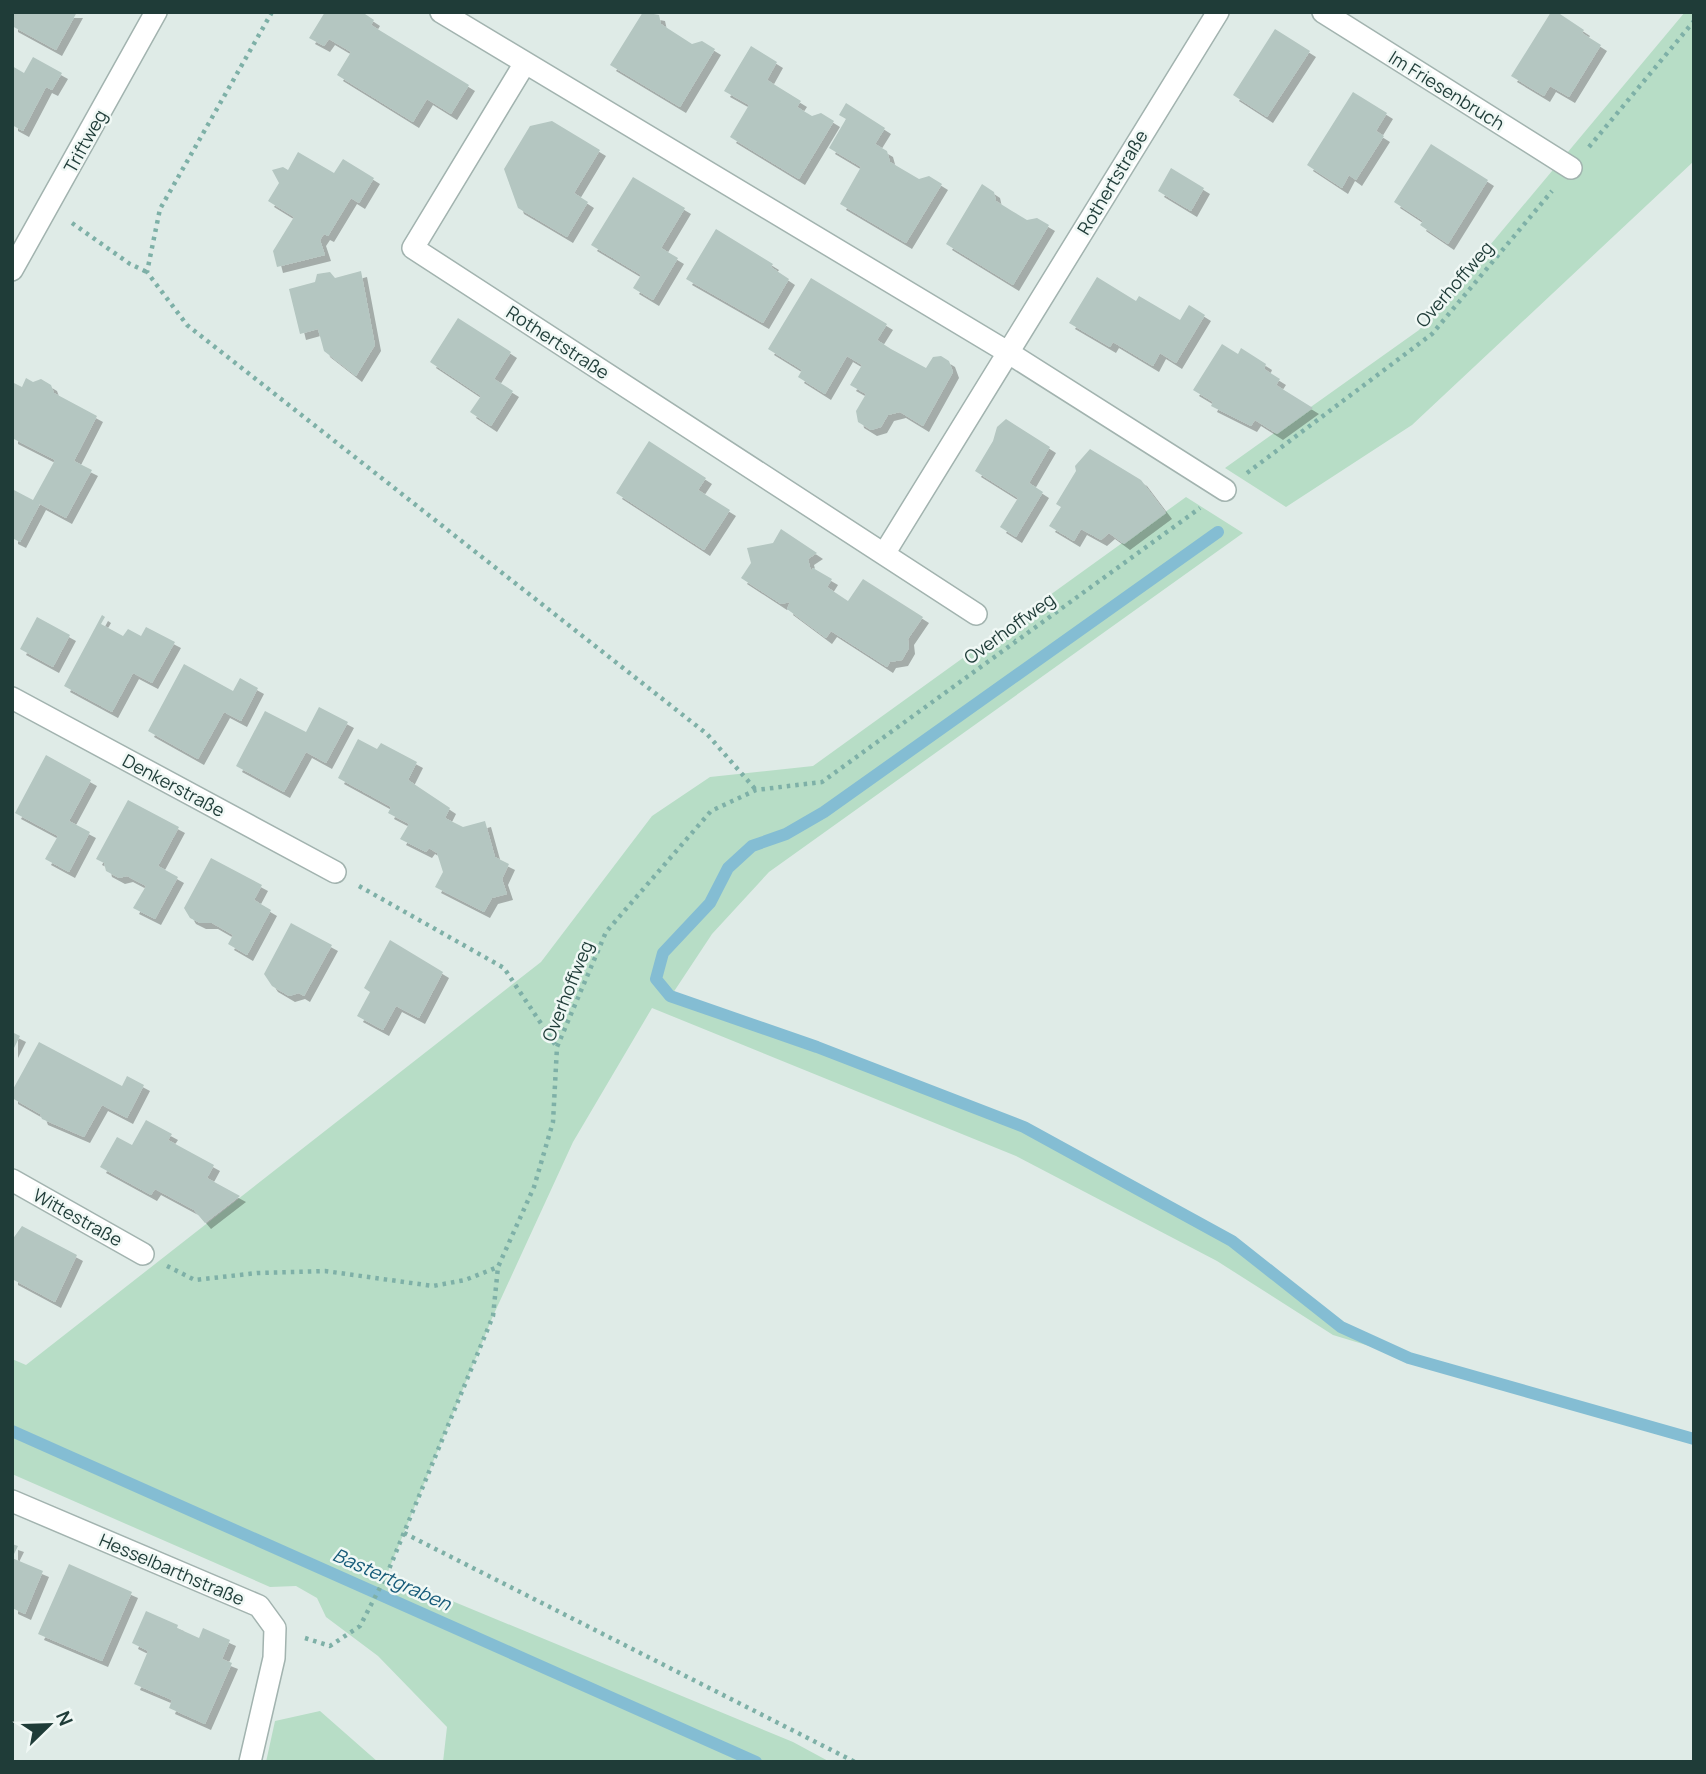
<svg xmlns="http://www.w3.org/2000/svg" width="1706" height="1774" font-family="Manrope,sans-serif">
	<defs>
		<filter id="shadow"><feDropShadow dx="6" dy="6" stdDeviation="0" flood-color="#0004"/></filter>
	</defs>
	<rect width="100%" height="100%" fill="#dfebe7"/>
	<!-- green -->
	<path fill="#b7ddc6" d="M1685,12H1694V161L1412,425L1286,507L1225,468L1419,330Z
		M1186,497L1243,533L769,872L712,934L671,996L817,1047L1024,1127L1232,1241L1341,1327L1409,1358L1333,1335L1217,1261L1016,1156L652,1008L573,1142L493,1316L387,1574L793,1742L830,1762H443L447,1727L378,1656L326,1617L317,1598L296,1586L270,1587L12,1474V1359L26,1365L541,962L652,816L710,777L813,766Z
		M320,1711L378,1762H266L275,1721Z"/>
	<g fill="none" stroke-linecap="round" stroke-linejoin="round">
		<!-- stream -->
		<path stroke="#84bdd3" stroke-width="12" d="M1218,532L824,812L786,834L752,846L728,868L710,903L663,953L656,979L670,996L817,1047L1024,1127L1232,1241L1341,1327L1409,1358L1694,1439
			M12,1431L756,1762"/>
	</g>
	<!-- building -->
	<path fill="#b4c6c1" filter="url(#shadow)" d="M12,12H77L56,50L12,26Z
		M325,12H362L374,20L371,25L469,85L451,114L427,99L413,122L337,75L351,52L329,39L324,46L309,38Z
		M643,12L659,15L661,24L692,44L702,41L715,49L680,107L610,65Z
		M1551,12H1557L1584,30L1582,33L1601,45L1569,97L1550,86L1544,96L1511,76Z
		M1275,29L1310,51L1267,117L1233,95Z
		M751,46L777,62L767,80L801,101L797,107L812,116L821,113L834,121L799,179L730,137L749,105L724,91Z
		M33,57L62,73L52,90L46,87L23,131L12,125V66L24,73Z
		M1353,92L1387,113L1376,131L1384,136L1356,180L1349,175L1342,188L1307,165Z
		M846,103L885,128L875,144L887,151L890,162L919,179L929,176L942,184L906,243L840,204L861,167L829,148L846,119L839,115Z
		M552,121L600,150L574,193L588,202L567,237L518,208L504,169L530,126Z
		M1431,144L1488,180L1448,244L1420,225L1423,221L1394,202Z
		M298,152L334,173L343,159L374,178L359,203L351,198L328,236L324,234L320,240L325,255L277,267L273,251L294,217L268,201L279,183L272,170L283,167L288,170Z
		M1171,168L1204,188L1191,211L1158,191Z
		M633,177L685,208L661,248L678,258L653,300L633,288L641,275L591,245Z
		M982,184L994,192L996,201L1012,211L1027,220L1037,218L1049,225L1013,285L946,244Z
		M716,229L773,264L771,267L789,279L763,323L686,279Z
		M361,271L375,345L356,376L324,351L318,329L300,334L289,289L315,282L317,274L330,272L335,278Z
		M1097,277L1136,301L1139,296L1180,320L1189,305L1205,315L1176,363L1160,353L1153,366L1113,342L1110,347L1069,323Z
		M811,278L887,324L877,340L891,349L926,368L933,357L941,356L949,361L953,372L923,426L900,412L888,415L881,427L871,430L858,422L856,411L866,394L850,385L862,365L847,356L825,394L798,377L802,370L768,349Z
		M458,318L511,352L494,379L513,391L491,426L470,412L481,396L430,362Z
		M1222,344L1238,354L1241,348L1266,364L1264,369L1280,379L1276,385L1313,408L1277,434L1255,420L1251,426L1211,406L1213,402L1193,390Z
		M26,378L33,382L41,379L51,385L54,393L97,416L74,461L92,470L66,518L40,504L20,542L12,538V489L33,500L55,460L12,438V382L22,387Z
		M1006,419L1050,447L1029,483L1043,492L1016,537L1000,527L1018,498L975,471L993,441L997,427Z
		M649,441L706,478L698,490L730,510L704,550L616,493Z
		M1090,449L1141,480L1166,513L1124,544L1109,533L1101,540L1081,529L1074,541L1049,526L1061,507L1056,504L1076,471L1075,466Z
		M781,529L817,553L808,559L811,571L813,568L832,579L827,587L848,601L863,579L923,617L908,639L909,648L902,660L890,662L887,667L831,631L826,638L787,609L790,602L781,604L741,578L751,563L747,548L773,543Z
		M102,615L105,617L101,624L123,636L128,629L141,636L146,627L175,642L152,683L133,673L112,712L64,686Z
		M37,617L70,635L53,667L20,649Z
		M184,664L233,691L240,678L258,688L241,721L224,712L198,759L148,731Z
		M319,707L348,722L326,763L306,752L284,792L236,766L265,711L306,732Z
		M358,739L377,749L381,743L417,762L408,780L450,808L445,818L463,827L485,821L495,857L509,864L502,879L507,894L492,898L484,912L435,887L443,872L437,853L429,848L426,852L400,839L409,824L388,813L391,807L338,778Z
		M46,755L91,780L69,821L90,832L69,872L45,859L58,836L15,813Z
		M128,800L179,827L158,866L178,877L155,919L133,908L146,886L127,876L119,878L106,871L104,863L96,859Z
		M211,858L262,885L254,900L271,910L247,955L228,944L233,935L212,923H200L190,918L184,908Z
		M291,923L332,945L304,996L299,993L289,996L272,986L264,974Z
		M390,940L443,972L419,1018L396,1006L383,1030L357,1016L370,992L364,988Z
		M12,1032L20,1036L12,1052Z
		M39,1042L122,1086L127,1076L144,1085L127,1118L102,1105L84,1137L42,1119L40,1114L12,1098V1091Z
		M146,1120L172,1134L168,1140L214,1165L207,1178L240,1196L205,1223L194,1210L155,1189L151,1195L100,1167L117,1137L132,1145Z
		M22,1226L77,1255L55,1302L12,1279V1240Z
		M12,1544L18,1546L12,1558L43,1571L25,1614L12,1608Z
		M69,1564L132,1592L102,1661L38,1634Z
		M146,1611L178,1625L177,1628L199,1638L203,1628L230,1640L222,1659L232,1663L205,1724L169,1708L172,1700L134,1684L148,1651L132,1643Z"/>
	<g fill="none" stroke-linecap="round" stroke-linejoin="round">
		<!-- minor casing -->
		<g stroke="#a2b3af" stroke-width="24">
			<path id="minor" d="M441,12L1009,353L1225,490
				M1323,12L1571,168
				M525,63L413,248L976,614
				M12,270L156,12
				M884,554L1218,12
				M12,698L335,872
				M12,1180L143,1254
				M12,1501L259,1606L275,1628L274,1658L250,1762"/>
		</g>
		<!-- path -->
		<path stroke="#7eb0a7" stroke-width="4.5" stroke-dasharray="3.5 5" stroke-linecap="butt" d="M272,12L160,209L147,272L187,325L707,734L756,790
			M1589,147L1694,21
			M72,223L130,264L147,272
			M1247,473L1432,334L1552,191
			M1000,630L1015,641
			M359,886L504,968L556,1046
			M167,1266L195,1280L257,1273L325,1271L433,1286L465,1280L498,1267
			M404,1533L855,1762
			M305,1638L330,1646L360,1626L387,1574L493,1316L498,1267L534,1187L553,1122L557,1047L606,932L711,811L756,790L822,782L1200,508"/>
		<!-- minor -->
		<use href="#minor" stroke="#fff" stroke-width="21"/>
	</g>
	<g text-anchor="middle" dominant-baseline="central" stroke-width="5" stroke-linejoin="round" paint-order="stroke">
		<!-- street labels -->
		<g font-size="18" fill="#1f3c38" stroke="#f0f8f5">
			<text transform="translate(1447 90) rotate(32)">Im Friesenbruch</text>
			<text transform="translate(85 141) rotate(-61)">Triftweg</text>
			<text transform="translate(1112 182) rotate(-59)">Rothertstraße</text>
			<text transform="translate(1454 284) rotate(-49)">Overhoffweg</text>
			<text transform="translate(558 342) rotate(33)">Rothertstraße</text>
			<text transform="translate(1009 628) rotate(-36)">Overhoffweg</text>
			<text transform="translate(174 785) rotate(28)">Denkerstraße</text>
			<text transform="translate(567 991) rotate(-68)">Overhoffweg</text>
			<text transform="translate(78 1217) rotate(29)">Wittestraße</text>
			<text transform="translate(172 1569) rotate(23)">Hesselbarthstraße</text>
		</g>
		<!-- water labels -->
		<g font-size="19" font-style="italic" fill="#185c7a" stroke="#f0f8f5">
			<text transform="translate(392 1579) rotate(24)">Bastertgraben</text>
		</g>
	</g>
	<!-- border -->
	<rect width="1706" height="1774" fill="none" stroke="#1f3c38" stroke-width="28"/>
	<!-- north arrow -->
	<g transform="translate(49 1725) rotate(67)" stroke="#f0f8f5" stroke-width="5" paint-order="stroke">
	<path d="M0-5L12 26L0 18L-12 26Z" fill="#1f3c38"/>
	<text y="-10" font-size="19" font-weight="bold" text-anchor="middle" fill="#1f3c38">N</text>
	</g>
</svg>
